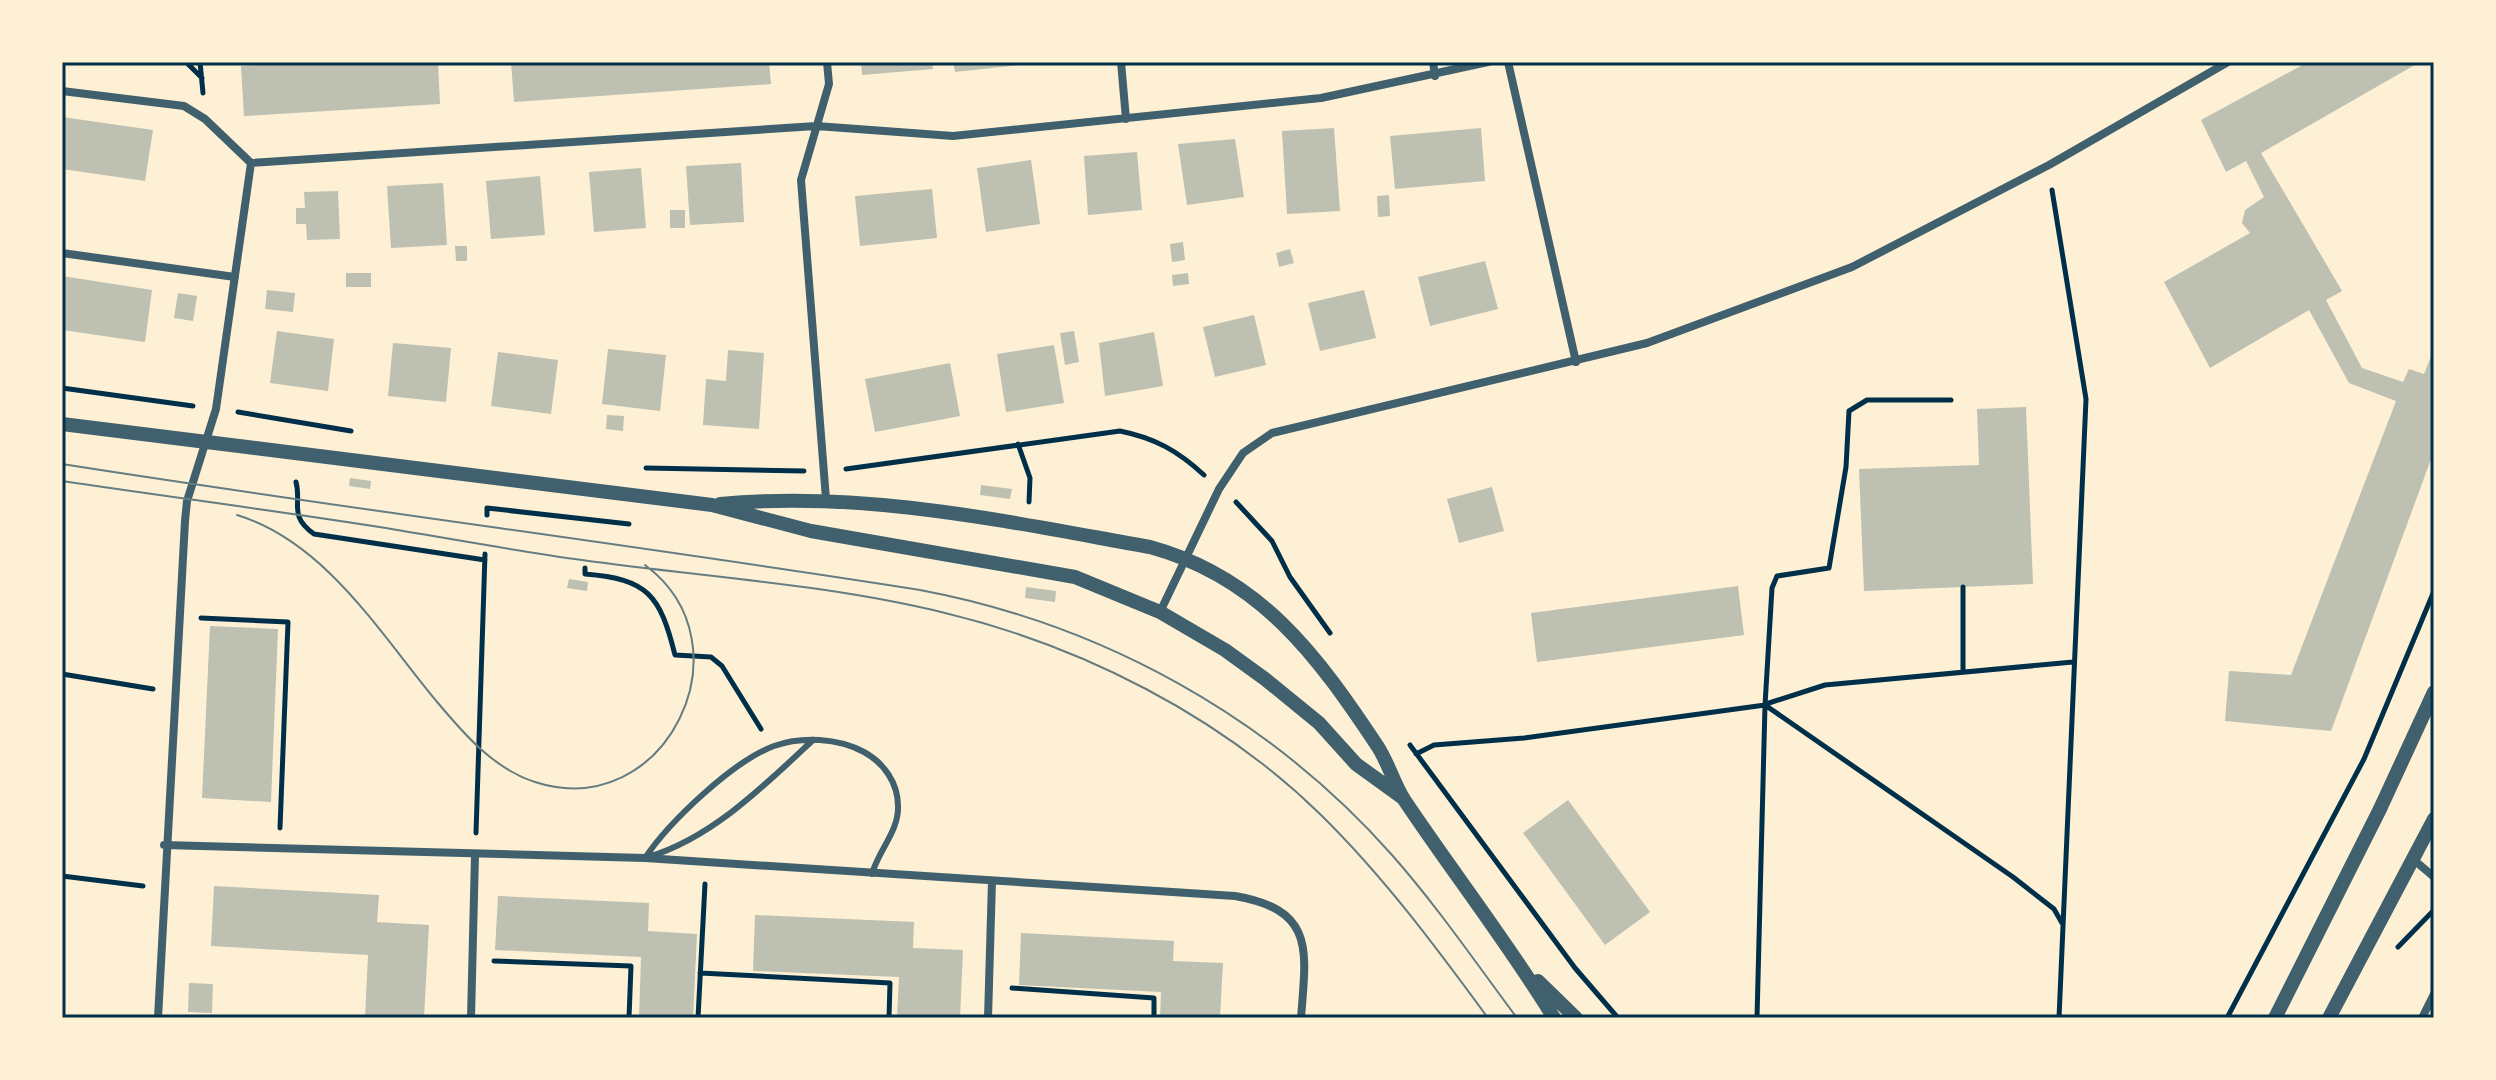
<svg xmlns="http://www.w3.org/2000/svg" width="2496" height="1080" font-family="'Fira Sans',sans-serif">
	<rect width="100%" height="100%" fill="#fdf0d5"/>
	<!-- building -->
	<path fill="#bec0b2" d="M310,62H438L440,104L244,116L241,66Z
		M511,62H769L771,84L514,102Z
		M861,62H932L933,69L862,75Z
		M953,62H1028L1029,64L955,72Z
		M2308,62H2420L2261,153L2342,291L2326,300L2362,368L2403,382L2409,369L2424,374L2434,349V451L2331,731L2225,721L2229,671L2291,675L2396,401L2349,383L2309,310L2210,368L2164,282L2250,233L2242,223L2245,210L2264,197L2246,161L2226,172L2201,120Z
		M62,117L153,130L145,181L62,169Z
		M1334,128L1340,211L1287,214L1282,131Z
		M1481,128L1485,181L1395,189L1390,136Z
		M1235,139L1244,197L1187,205L1178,144Z
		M1137,152L1142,210L1088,215L1084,156Z
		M1031,160L1040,224L986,232L977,168Z
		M741,163L744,222L690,225L686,166Z
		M641,168L646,228L594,232L589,172Z
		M540,176L545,235L491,239L486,181Z
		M443,183L447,245L391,248L387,186Z
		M932,189L937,238L860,246L855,196Z
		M338,191L340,239L307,240L306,224H296V208H305L304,192Z
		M1389,195L1390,216L1378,217L1377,196Z
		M670,210H685V228H670Z
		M1183,242L1185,260L1172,262L1170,244Z
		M455,246H467V261H456Z
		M1290,249L1294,263L1279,267L1276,253Z
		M1485,261L1498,309L1430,326L1418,277Z
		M346,273H371V287H346Z
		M1188,273L1189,284L1173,286L1172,275Z
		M62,276L152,290L145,342L62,330Z
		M267,290L295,293L293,312L265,309Z
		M1364,290L1376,338L1320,351L1308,303Z
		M178,293L197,296L193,321L174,318Z
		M1254,315L1266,365L1215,377L1203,327Z
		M277,331L334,339L328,391L270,383Z
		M1074,331L1079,362L1065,365L1060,333Z
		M1154,332L1163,386L1105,396L1099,343Z
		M393,343L451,348L446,402L388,396Z
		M1054,345L1064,403L1006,412L997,354Z
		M608,349L666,355L660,411L602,404Z
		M728,350L764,353L759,429L703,425L706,379L726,381Z
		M498,352L558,360L551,414L491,406Z
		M950,363L960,416L875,432L865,379Z
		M2026,407L2033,584L1864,591L1859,469L1979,465L1977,409Z
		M607,415L624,416L623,431L606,429Z
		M350,478L371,481L370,489L349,486Z
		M981,485L1012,489L1010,499L980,495Z
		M1492,487L1504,531L1459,543L1447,499Z
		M569,579L588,582L587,591L567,588Z
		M1738,586L1744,635L1537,662L1531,613Z
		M1026,587L1056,591L1055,602L1025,598Z
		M210,626L278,629L271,802L202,798Z
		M1568,800L1650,912L1605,945L1523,833Z
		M214,886L379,895L377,922L429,925L424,1018H365L368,955L211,946Z
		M498,896L649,903L648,931L697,934L693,1018H639L641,957L495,950Z
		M755,915L914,922L913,948L963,950L960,1018H897L899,977L753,971Z
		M1021,933L1174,941L1173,961L1223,963L1220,1018H1160L1161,992L1019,985Z
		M189,983L213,984L212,1013L188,1012Z"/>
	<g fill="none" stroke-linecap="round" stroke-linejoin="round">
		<!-- path -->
		<path stroke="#003049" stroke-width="5" d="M186,62L202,78
			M200,62L203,93
			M2052,190L2086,399L2059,1018
			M62,388L193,406
			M238,412L351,431
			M1018,444L1030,478L1029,502
			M646,468L804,471
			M846,469L1120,431C1155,438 1178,451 1204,475
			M296,482C302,504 288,515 314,534L485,560
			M1236,502L1272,541L1290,577L1330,633
			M487,515V508L629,524
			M585,568V574C648,579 660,595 675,655L711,657L722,666L761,729
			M1963,587V672
			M201,618L288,622L280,828
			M62,674L153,689
			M1766,704L1825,685L2073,662
			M1410,745L1575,968L1618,1018
			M1416,754L1434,745L1524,738L1765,705L2013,877L2054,909L2062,923
			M476,833L485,554
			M62,876L143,886
			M2398,947L2434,910
			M494,961L631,966L629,1018
			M700,973L890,983L889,1018
			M1012,988L1154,998V1018
			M698,1018L705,884
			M1757,1018L1765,705L1772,588L1777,576L1829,568L1846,467L1849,411L1867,400H1951
			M2227,1018L2364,759L2434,591"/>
		<!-- service -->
		<path stroke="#3f606c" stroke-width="6" d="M648,857C712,838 765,785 813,740
			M645,858C669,822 733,761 774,746C802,736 838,738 864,752C884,763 898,783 898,806C899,831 878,851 872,874"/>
		<!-- minor -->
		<path stroke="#3f606c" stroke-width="8" d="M1121,62L1126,119
			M1433,62L1435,76
			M1508,62L1576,362
			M62,91L184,106L205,119L251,163
			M251,163L816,126L953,136L1321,98L1488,62
			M62,253L235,277
			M826,499L801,180L829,84L827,62
			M1160,612L1219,489L1243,453L1272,433L1647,343L1852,267L2049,165L2228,62
			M164,845L645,858L1235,896C1316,910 1306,951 1301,1018
			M2414,860L2434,877
			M158,1018L185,521L187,501L216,409L251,163
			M471,1018L475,855
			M988,1018L992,881
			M2422,1018L2434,994"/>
		<!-- tertiary -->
		<path stroke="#3f606c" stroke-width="14" d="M62,424L712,505L811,531L1075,577L1160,612L1225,650L1265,679L1319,723L1356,764L1403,798
			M720,504C864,490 1009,522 1150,547C1260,577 1317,655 1378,747C1389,764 1394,785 1405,801C1454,874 1508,943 1554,1018
			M1538,981L1576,1018
			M2275,1018L2380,809L2434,692
			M2329,1018L2434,819"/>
		<!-- tram -->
		<path stroke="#657d81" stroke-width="2" d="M62,464C348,509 635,545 920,590C1101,624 1269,716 1392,855C1437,906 1476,963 1517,1018
			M62,481C170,497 278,511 386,528C451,539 517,551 582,560C703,577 827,584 945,613C1082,646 1220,716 1321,815C1384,877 1436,947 1488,1018
			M237,515C326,542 381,635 438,703C464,734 494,769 535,782C665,824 753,645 645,565"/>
	</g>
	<!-- border -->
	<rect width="2496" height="1080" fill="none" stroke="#fdf0d5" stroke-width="128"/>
	<rect x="64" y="64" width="2368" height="952" fill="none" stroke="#003049" stroke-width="3"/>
</svg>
